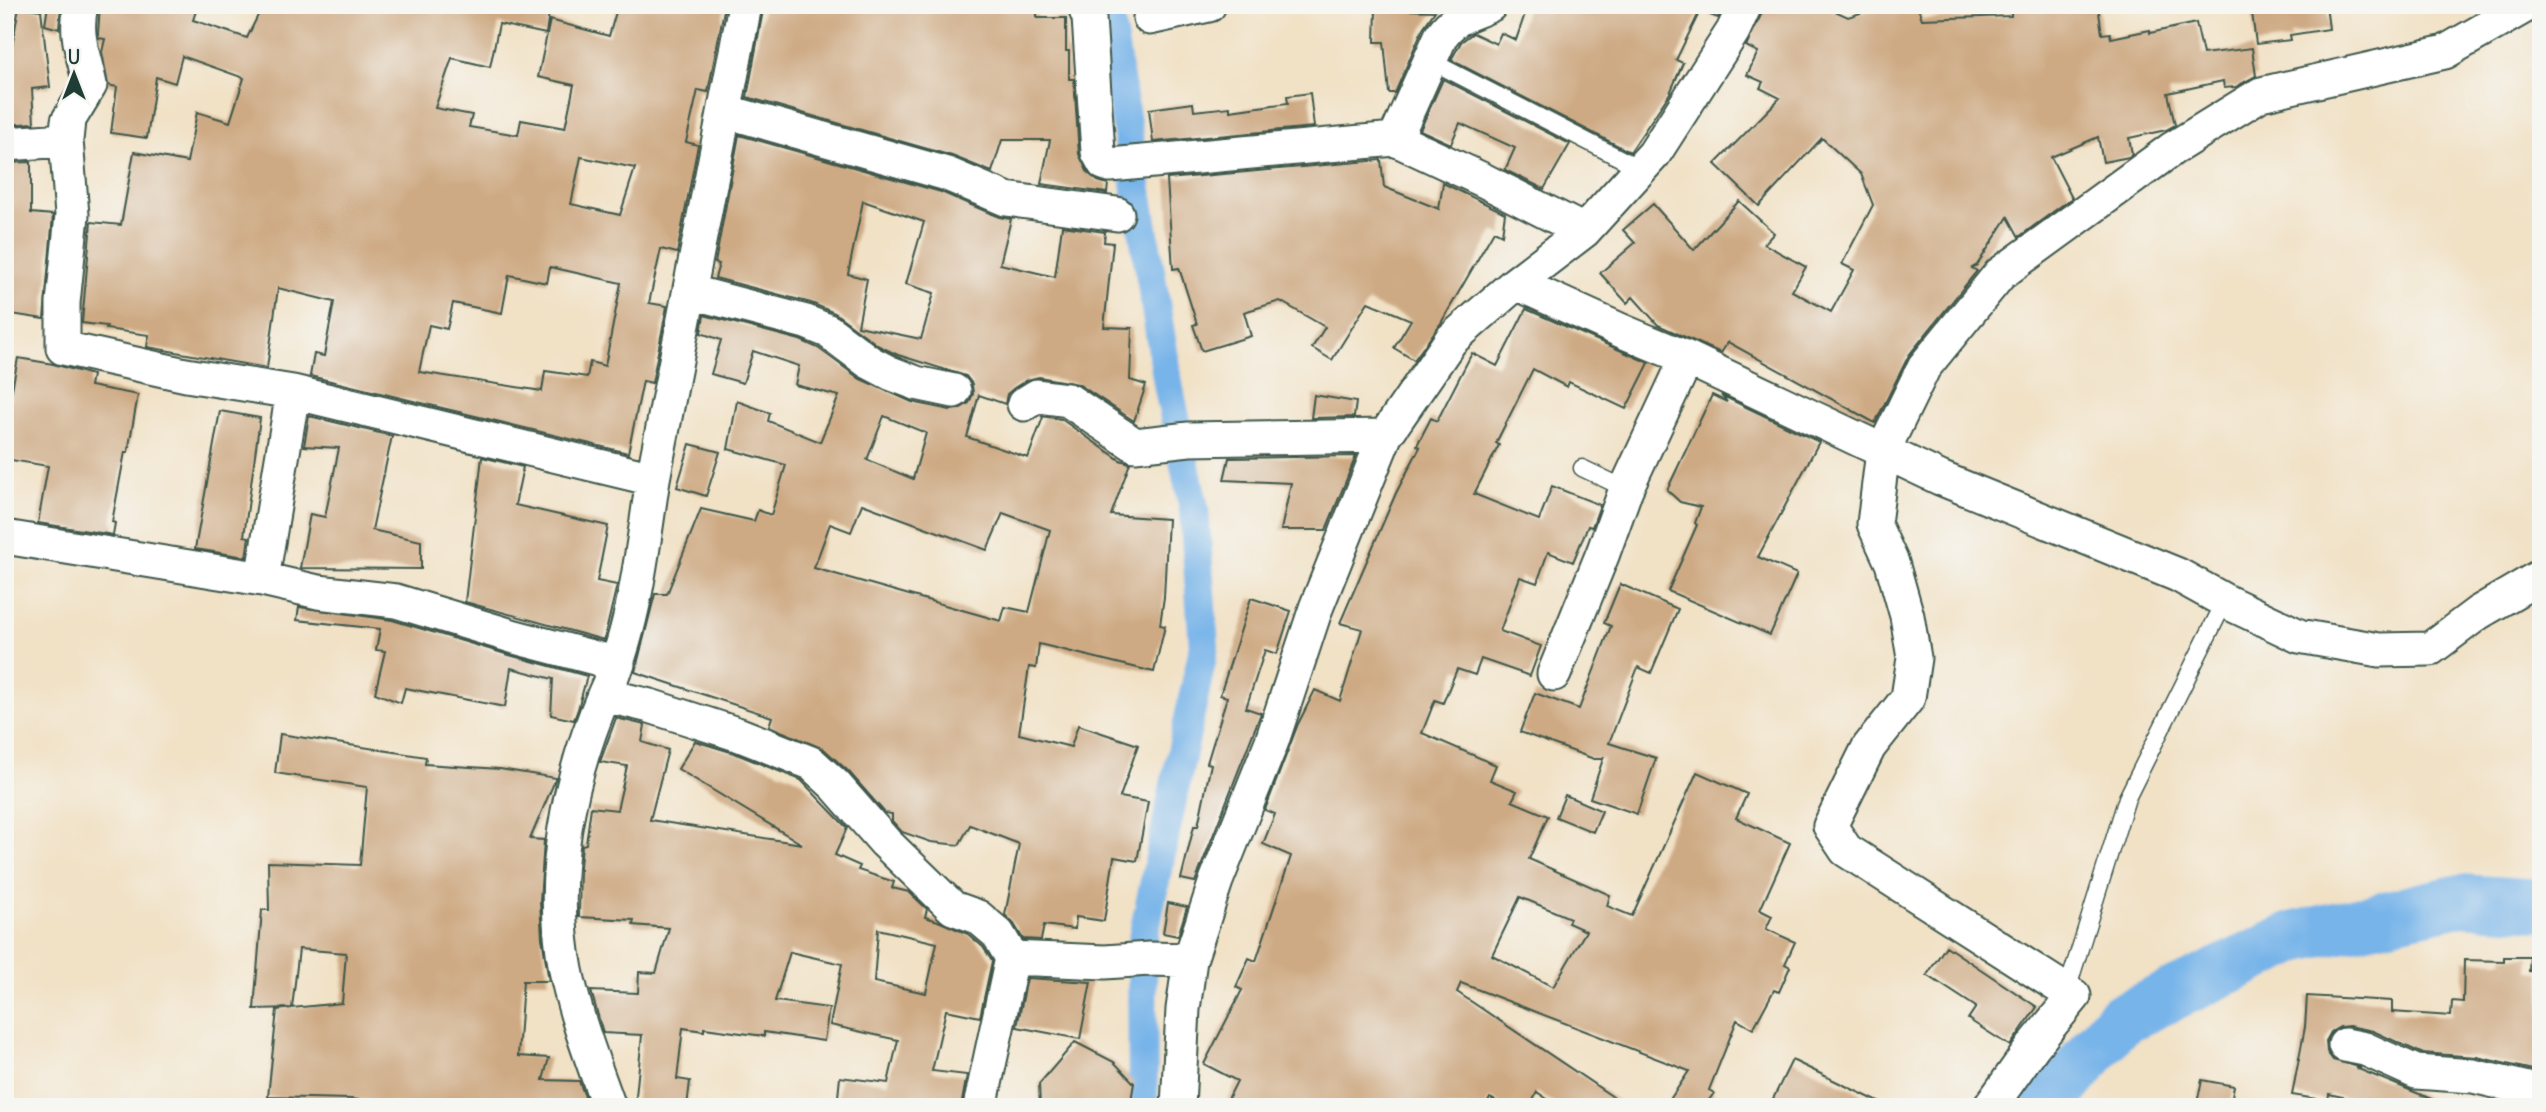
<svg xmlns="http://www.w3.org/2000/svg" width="2546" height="1112" font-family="Delius,sans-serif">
	<rect width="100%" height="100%" fill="#f6f6f2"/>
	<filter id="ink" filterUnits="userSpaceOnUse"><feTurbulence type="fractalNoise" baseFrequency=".0143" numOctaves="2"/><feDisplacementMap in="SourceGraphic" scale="14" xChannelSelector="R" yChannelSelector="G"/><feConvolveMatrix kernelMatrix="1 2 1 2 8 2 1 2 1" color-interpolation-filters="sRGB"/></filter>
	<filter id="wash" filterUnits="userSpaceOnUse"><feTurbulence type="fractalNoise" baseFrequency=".00686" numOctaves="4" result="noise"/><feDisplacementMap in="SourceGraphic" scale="28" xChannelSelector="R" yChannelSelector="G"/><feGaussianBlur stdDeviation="1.57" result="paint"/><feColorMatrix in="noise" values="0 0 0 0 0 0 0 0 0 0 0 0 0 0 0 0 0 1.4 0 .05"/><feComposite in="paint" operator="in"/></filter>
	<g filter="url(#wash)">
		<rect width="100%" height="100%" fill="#f1e1c5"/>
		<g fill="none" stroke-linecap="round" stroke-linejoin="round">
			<!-- canal -->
			<path stroke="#77b4e9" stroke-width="30" d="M1107,5L1169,389L1194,509L1204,647L1142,943L1143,1107"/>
			<!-- river -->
			<path stroke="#77b4e9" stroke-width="52" d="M2047,1107L2119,1020L2295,937L2460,900L2541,905"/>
		</g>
		<g id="blocks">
			<!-- building -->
			<path fill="#ceaa84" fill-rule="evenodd" d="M48,5H61L59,29L45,25Z
				M100,5H198L193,20L247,38L263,5H550L546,34L499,24L490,67L452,58L435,108L472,115L469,127L518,135L521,120L565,128L574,85L538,77L550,20L609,36L618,5H725L708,92L698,90L686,142L698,145L677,253L661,249L649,303L667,306L652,383L643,381L628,453L310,376L314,354L324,356L334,302L278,288L267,368L147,347L149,335L106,329L107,326L82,323L91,222L121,225L134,152L187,162L197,112L230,122L244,78L182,56L175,83L156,77L147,138L111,133L117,87L108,85L102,52L105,39L99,38L98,34ZM581,157L635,168L620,215L571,204ZM550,267L621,283L605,366L590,362L587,377L545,371L542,391L419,372L429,325L447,329L453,303L502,313L509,275L547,283Z
				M764,5H1037V18H1066V51H1069V79H1074L1079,154L1088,173L1098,181L1108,184L1107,193L1041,184L1050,140H1002L992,172L952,156L747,97Z
				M1528,5H1724L1718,18L1700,11L1676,60L1683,63L1670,93L1630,152L1451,60L1461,42L1473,33L1496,44L1501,33L1516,40Z
				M1764,5H1822L1848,17L1886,5H1917L1922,19L2011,16V5H2098L2102,34L2110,33L2111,38L2150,30V33L2196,23L2203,54L2252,48L2256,76L2236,87L2224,88L2223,81L2168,93L2175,125L2166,130L2129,138L2132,154L2129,157L2103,162L2098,137L2051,157L2072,198L2019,237L2008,217L1977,265L1972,268L1977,271L1909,355L1875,423L1728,342L1721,353L1658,325L1633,297L1627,303L1600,273L1635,243L1623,230L1653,204L1694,250L1739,201L1774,233L1764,244L1806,267L1792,291L1831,312L1854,270L1842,264L1873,205L1861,174L1822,138L1759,206L1715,164L1780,98L1760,88L1763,82L1747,75L1758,52L1746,46L1762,13Z
				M2251,5H2326L2329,29L2290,35L2291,40L2256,44Z
				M19,7L41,10L50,87L32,89L34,123L5,125V52H11Z
				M1376,9L1435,11L1423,28L1395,93H1389L1384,42H1375Z
				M1443,79L1570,144L1544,189L1505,170L1515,148L1460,123L1451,144L1420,130Z
				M1310,93L1314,127L1153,142L1149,109L1193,103L1194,111L1230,107V111L1288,103L1287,96Z
				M739,135L941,192L999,217L1011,219L1000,264L1055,277L1062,226L1105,232L1104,242L1113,243L1104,327L1132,328L1130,380L1146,385L1134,421L1078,384L1039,377L1027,380L1014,388L1007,394L1005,404L979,395L967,437L1028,458L1043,417L1041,416L1061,419L1120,460L1130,463L1111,515L1168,519L1164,597L1160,625L1165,626L1154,672L1039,644L1036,668L1029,667L1019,734L1071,747L1078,725L1138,745L1120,797L1148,802L1137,861L1114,857L1104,921L1076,917L1075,929L1044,925L1041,940L1023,939L1014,924L1005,915L1019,844L970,825L959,845L931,842L902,832L892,821V814L885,813L849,772L824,749L769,726L772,717L635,672L655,594H667L701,509L754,521L758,510L771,515L786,465L728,449L737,401L770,413L768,421L820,442L839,396L795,385L799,366L753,351L743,383L711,374L721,340L701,333L704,315L800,340L818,348L860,379L912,402L950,410L959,409L969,403L973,394L972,384L966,376L898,355L879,346L835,313L811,303L715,278L719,264L715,263ZM863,201L924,222L906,284L934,293L921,339L858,326L867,279L848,274ZM884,416L926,433L913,479L867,460ZM862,504L987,550L1003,513L1050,530L1029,612L1005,607L1001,621L814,568L830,524L851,532Z
				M1381,160L1384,187L1439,209L1443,183L1505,213L1502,235L1494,231L1441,323L1414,360L1394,348L1411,320L1368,302L1332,360L1312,348L1325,327L1280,301L1244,312L1251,336L1202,351L1193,325L1197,324L1179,268L1173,269L1167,179Z
				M31,162V213L53,215L44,319L5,313V163Z
				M1526,309L1649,363L1626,409L1569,382L1567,387L1533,369L1496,443L1499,445L1474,494L1539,520L1552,486L1600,505L1592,527L1588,526L1573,562L1548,552L1537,583L1520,577L1500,631L1541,646L1530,676L1481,659L1475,675L1457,669L1443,703L1435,700L1422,733L1496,765L1490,780L1517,791L1512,801L1548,816L1529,859L1610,895L1607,906L1632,916L1697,772L1747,794L1736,818L1790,843L1760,910L1772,916L1766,929L1795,942L1785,964L1790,967L1779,992L1774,990L1753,1029L1737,1020L1709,1090L1714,1093L1704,1107H1665L1689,1071L1461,983L1457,992L1628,1107H1559L1537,1092L1530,1107H1508L1490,1098L1485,1107H1224L1237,1081L1204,1064L1242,990L1236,987L1249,958L1256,961L1291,856L1263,844L1275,814L1265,810L1298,724L1315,690L1340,701L1362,629L1340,623L1396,493L1420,447L1417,445L1431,418L1437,421L1472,353L1497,366ZM1520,897L1570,918L1568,923L1586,931L1553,987L1492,955Z
				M18,358L53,364L92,375L90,386L138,395L128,452H125L112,522L115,523L113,535L38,523L48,466L5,459V426Z
				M1314,395L1356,402L1354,417L1311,418Z
				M1712,395L1727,402L1721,395L1819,442L1758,557L1797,574L1770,635L1668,591L1697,525L1695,523L1701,507L1680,502L1667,490Z
				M220,411L260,418L244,536L249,537L246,557L195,549Z
				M309,416L392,436L372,530L421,541V569L300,568L310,514L325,517L339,448L304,446Z
				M690,444L720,452L706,496L677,487Z
				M1356,456L1326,530H1281L1291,483L1224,480L1229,458Z
				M482,457L523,467L515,505L608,526L597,581L617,585L604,640L465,602Z
				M1620,584L1678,609L1651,673L1638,667L1609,743L1656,758L1637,814L1590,798L1604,756L1603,759H1594L1520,732L1535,693L1579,709L1611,626L1604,623Z
				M1251,598L1291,611L1277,654L1265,650L1246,708L1261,713L1195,882L1181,879L1194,826H1198L1211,764L1207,763L1227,697L1220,695Z
				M299,607L392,620L509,655L587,676L578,709L574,720L551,715L553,679L511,668L505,707L405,688L401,703L375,693L385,651L376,650L380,629L297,620Z
				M616,718L645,725L642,742L668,750L650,820L802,844L678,769L695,741L734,753L801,780L847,828L835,855L860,866L858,870L894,882L892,888L909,892L927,909L925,917L938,921L968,934L983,947L992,961L980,1017L946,1010L932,1071L967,1075L961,1107H837L840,1077L888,1083L898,1040L830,1025L842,964L790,952L775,1001L829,1008L824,1041L764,1032V1036L704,1028V1031L683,1028L677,1079L690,1081L687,1107H635L642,1035L603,1033L591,991L638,993L639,972L656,973L669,928L633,925L634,920L579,917L580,866L582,845L586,844L591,807L617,810L627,766L600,762ZM878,929L937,943L926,993L874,982Z
				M280,734L426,757L425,764L500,769L556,778L530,839L544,840L540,901L542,938L549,981H523L518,1056L549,1058L543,1080L579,1081L585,1097L584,1107H419L351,1099L268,1097L277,1010L292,1008L254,1009L262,910H269L268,862L360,865L367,787L275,773ZM299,949L346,953L342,1003L292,1008Z
				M1565,795L1602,811L1593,832L1556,817Z
				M1168,903L1187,907L1178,936L1163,933Z
				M1946,946L2037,1007L2010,1046L1968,1019L1976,1007L1927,975Z
				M2504,957H2530L2529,971L2541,972V1072L2477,1057L2421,1053L2373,1031L2349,1026L2340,1027L2331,1032L2326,1041L2327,1052L2333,1060L2359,1067L2361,1068H2356L2451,1107H2387L2329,1094L2328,1101L2292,1095L2305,1027L2307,996L2392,1001V1012L2451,1016L2452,1001L2463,1002L2464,960L2504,961Z
				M1027,978L1091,982L1080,1039L1017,1027Z
				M1075,1042L1114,1062L1134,1083L1130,1107H1040L1039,1084Z
				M1792,1060L1889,1107H1769Z
				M2202,1080L2234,1086L2230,1107L2197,1103Z"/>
		</g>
	</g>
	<g filter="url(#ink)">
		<use href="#blocks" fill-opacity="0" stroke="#3e564a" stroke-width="2"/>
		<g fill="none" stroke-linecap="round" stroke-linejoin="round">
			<!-- lane casing -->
			<g stroke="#3e564a" stroke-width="19">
				<path id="lane" d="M1431,61L1641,169
					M1582,468L1626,489
					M2067,990L2127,798L2225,601"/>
			</g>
			<!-- street casing -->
			<g stroke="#3e564a" stroke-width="37">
				<path id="street" d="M745,5L653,479C642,551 635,628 604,695L650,706L740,735L811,763L835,785L885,842L953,908L978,917L998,934L1012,958L1105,962L1149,959L1190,960
					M1084,5L1089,18L1098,152L1104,163L1110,165L1395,139
					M1490,5C1469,15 1456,15 1441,36L1395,139L1483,180L1584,231
					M1150,18L1209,5
					M725,111L947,174L1006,199L1117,214
					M66,140L68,121L90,85C84,55 74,36 81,5
					M5,144L66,140L72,215L63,303V348L186,375L293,392L653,479
					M1516,283L1622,331L1687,358L1940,478L2178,575L2225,601L2299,636L2379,650L2430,649L2478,613L2541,576
					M691,292L806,322L828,331L869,362L890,373L916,383L954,391
					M1024,404L1037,396L1068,400L1135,445L1189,439L1385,436
					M5,537L262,579L318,592L396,601L515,637L618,664
					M262,579L293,392
					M1554,674L1603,553L1626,489L1687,358
					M604,695C568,780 548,878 566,970C575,1016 593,1062 609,1107
					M2345,1045L2365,1049L2416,1072L2473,1076L2541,1092
					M980,1107L1012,958
					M1178,1107L1183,1009L1190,960L1216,881L1272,741L1316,608L1385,436L1451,340L1516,283L1584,231L1654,154L1733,31L1745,5
					M1990,1107L2034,1045L2074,996L1846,850L1830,826L1869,747L1908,698L1914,658L1907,616L1892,563L1874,524L1883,451L1924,367L2000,274L2172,149L2261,94L2445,52L2527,5"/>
			</g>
			<!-- lane -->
			<use href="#lane" stroke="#fff" stroke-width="16"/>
			<!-- street -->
			<use href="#street" stroke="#fff" stroke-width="33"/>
		</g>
	</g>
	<!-- margin -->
	<rect width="2546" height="1112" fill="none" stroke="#f6f6f2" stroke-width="28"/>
	<!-- north arrow -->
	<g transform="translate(74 74)" stroke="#f6f6f2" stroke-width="5" paint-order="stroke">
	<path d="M0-5L12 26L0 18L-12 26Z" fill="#1f3d34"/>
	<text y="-10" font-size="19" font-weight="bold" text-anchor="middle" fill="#1f3d34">U</text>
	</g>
</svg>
